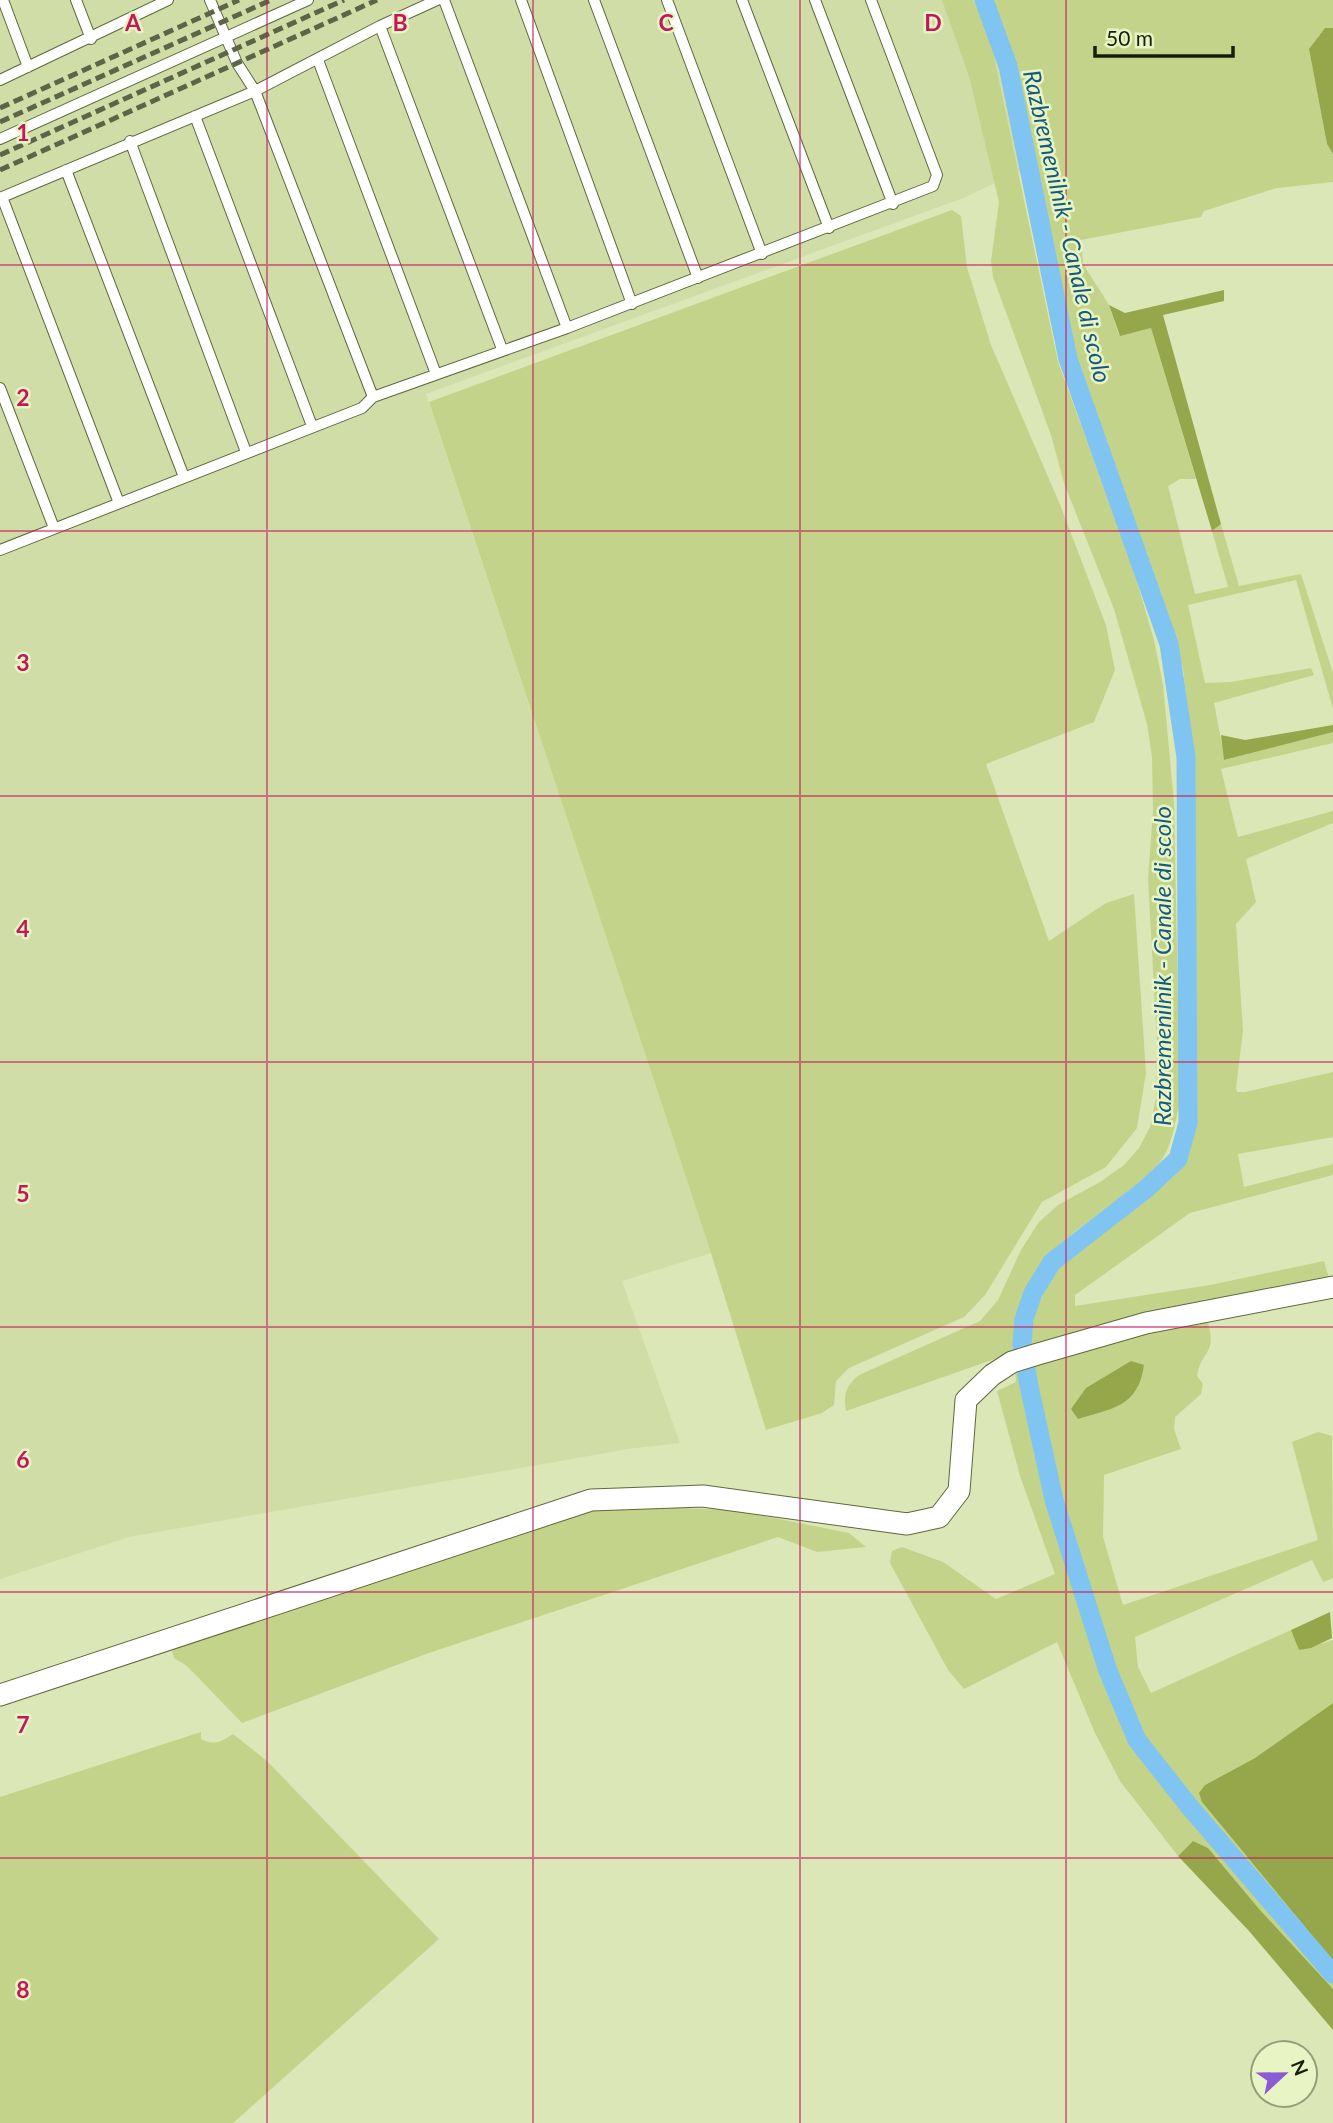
<svg xmlns="http://www.w3.org/2000/svg" width="1333" height="2123" font-family="Lato,sans-serif">
	<rect width="100%" height="100%" fill="#dce7b7"/>
	<!-- built -->
	<path fill="#d0dda7" d="M0,0H984L1008,66L1028,167L966,197L426,394L711,1253L622,1281L680,1443L628,1449L129,1537L0,1579Z"/>
	<!-- green -->
	<path fill="#c4d38a" d="M942,0H973L989,33L1058,362L1133,568L1154,640L1163,684L1174,803L1180,1101C1175,1121 1173,1145 1160,1162C1149,1177 1131,1189 1116,1201C1048,1252 1024,1263 1012,1353L846,1411C843,1394 846,1386 859,1375L980,1321L998,1300L1021,1250L1039,1222L1058,1205L1100,1182L1124,1165L1139,1148L1150,1127L1156,1098L1157,1042L1148,879L1153,811L1152,757L1147,724L1114,609L1064,483L1051,435L993,277L991,261L999,202L969,76Z
		M993,0H1333V28H1325L1309,49L1327,144L1333,154V182L1277,188L1204,211L1201,217L1081,240L1083,264L1109,305L1119,335L1151,328L1196,479H1180L1168,486L1195,594L1228,587L1212,531L1221,524L1239,586L1301,574L1333,673V709L1296,580L1188,605L1205,683L1231,682L1311,668L1314,675L1214,703L1225,760L1333,732V743L1221,769L1238,837L1333,811V823L1246,859L1256,902L1236,924L1243,1031L1236,1088L1237,1092H1245L1333,1072V1137L1238,1154L1244,1187L1333,1164V1175L1190,1213L1075,1295V1306L1210,1285L1324,1261L1329,1278L1104,1324L1031,1345L1034,1312L1058,1267L1174,1170L1187,1146L1197,1097L1192,804L1189,721L1183,669L1173,632L1071,353L1015,63Z
		M952,210L961,216L967,267L991,345L1059,502L1106,625L1115,670L1094,722L986,764L1049,941L1106,903L1134,894L1146,1073L1137,1128L1106,1167L1042,1202L985,1295L964,1317L849,1368L836,1381L834,1405L822,1413L766,1430L711,1253L429,402Z
		M1207,1319C1218,1356 1202,1348 1197,1376L1203,1384L1201,1394L1175,1417L1174,1429L1181,1449L1104,1475L1103,1537L1123,1605L1318,1540L1292,1442L1318,1432L1332,1436L1333,1578L1323,1582L1312,1560L1135,1637L1138,1667L1151,1693L1291,1630L1300,1650L1333,1640V1703L1255,1758L1205,1785L1202,1802L1333,1961V1989L1260,1910L1208,1848L1193,1841L1178,1856L1120,1781L1094,1731L1057,1642L964,1689L948,1670L890,1563L892,1551L902,1547L943,1562L996,1599L1055,1574L1020,1476L997,1391L1016,1382L1015,1370L1113,1340Z
		M635,1506L727,1510L764,1516L849,1533L866,1547L817,1552L778,1537L426,1654L242,1723L187,1666L174,1658L171,1647L594,1510Z
		M201,1732V1739C214,1746 221,1742 233,1734L267,1761L439,1939L233,2123H0V1797Z"/>
	<!-- forest -->
	<path fill="#95a64b" d="M1325,28H1333V154L1327,144L1309,49Z
		M1224,290V301L1163,315L1221,524L1212,531L1151,328L1120,336L1109,305L1125,313Z
		M1333,725V732L1224,760L1221,735L1245,740Z
		M1131,1361L1144,1365C1138,1407 1113,1408 1078,1419L1071,1409L1086,1388Z
		M1330,1612L1332,1638L1311,1648L1299,1650L1291,1630Z
		M1333,1703V1961L1202,1802L1199,1793L1205,1785L1255,1758Z
		M1193,1841L1208,1848L1260,1910L1333,1989V2030L1249,1931L1178,1856Z"/>
	<g fill="none" stroke-linecap="round" stroke-linejoin="round">
		<!-- canal -->
		<path stroke="#80c5f2" stroke-width="19" d="M984,0L1008,66L1068,359L1169,644L1186,757L1188,1123L1178,1159L1146,1189L1052,1262L1033,1293L1024,1319L1022,1345L1029,1386L1054,1500L1108,1671L1137,1740L1189,1806L1333,1974"/>
		<!-- lane casing -->
		<g stroke="#5f683d" stroke-width="12">
			<path id="lane" d="M3,0L28,67
				M76,0L91,39
				M210,0L237,63L255,91L373,397
				M444,0L567,328
				M521,0L632,304
				M594,0L698,278
				M667,0L762,254
				M742,0L829,228
				M815,0L893,204
				M380,26L502,349
				M318,60L436,374
				M0,80L168,0
				M195,116L312,426
				M0,139L308,0
				M130,141L246,452
				M66,170L184,477
				M2,197L119,503
				M0,198L255,91L380,26L437,0
				M0,388L54,528
				M0,550L362,408L373,397L567,328L933,186L937,175L871,0"/>
		</g>
		<!-- street casing -->
		<g stroke="#5f683d" stroke-width="23">
			<path id="street" d="M0,1695L591,1500L703,1496L907,1524L939,1517L959,1491L966,1400L992,1375L1012,1362L1038,1354L1146,1323L1333,1287"/>
		</g>
		<!-- lane -->
		<use href="#lane" stroke="#fff" stroke-width="10"/>
		<!-- street -->
		<use href="#street" stroke="#fff" stroke-width="21"/>
		<!-- rail -->
		<path stroke="#5e6448" stroke-width="5" stroke-dasharray="10 5" stroke-linecap="butt" d="M0,108L239,0
			M0,122L271,0
			M0,155L344,0
			M0,170L377,0"/>
	</g>
	<!-- grid -->
	<path fill="none" stroke="#c2185b" stroke-width="2" stroke-opacity="0.55" d="M267,0V2123M533,0V2123M800,0V2123M1066,0V2123M0,265H1333M0,531H1333M0,796H1333M0,1062H1333M0,1327H1333M0,1592H1333M0,1858H1333"/>
	<g text-anchor="middle" dominant-baseline="central" stroke-width="5" stroke-linejoin="round" paint-order="stroke">
		<!-- water labels -->
		<g font-size="24" font-style="italic" fill="#14597e" stroke="#e9f4c4">
			<text transform="translate(1068 226) rotate(77)">Razbremenilnik - Canale di scolo</text>
			<text transform="translate(1161 966) rotate(-90)">Razbremenilnik - Canale di scolo</text>
		</g>
	</g>
	<g font-size="23" text-anchor="middle" font-weight="bold" fill="#c2185b" stroke="#e9f4c4" stroke-width="5" stroke-linejoin="round" paint-order="stroke">
		<text x="133" y="31">A</text>
		<text x="400" y="31">B</text>
		<text x="666" y="31">C</text>
		<text x="933" y="31">D</text>
		<text x="23" y="141">1</text>
		<text x="23" y="406">2</text>
		<text x="23" y="671">3</text>
		<text x="23" y="937">4</text>
		<text x="23" y="1202">5</text>
		<text x="23" y="1468">6</text>
		<text x="23" y="1733">7</text>
		<text x="23" y="1998">8</text>
	</g>
	<!-- north arrow -->
	<g transform="translate(1284 2074) rotate(68)"><circle r="33" fill="#e9f4c4" stroke="#959e7a" stroke-width="2"/>
	<path d="M0-5L12 26L0 18L-12 26Z" fill="#8a5bd5"/>
	<text y="-10" font-size="19" font-weight="bold" text-anchor="middle" fill="#181c0a">N</text>
	</g>
	<!-- scale -->
	<path d="M1095 46v10h138v-10" fill="none" stroke="#181c0a" stroke-width="3.5"/>
	<text x="1106" y="46" font-size="21" fill="#181c0a" stroke="#e9f4c4" stroke-width="5" paint-order="stroke">50 m</text>
</svg>
